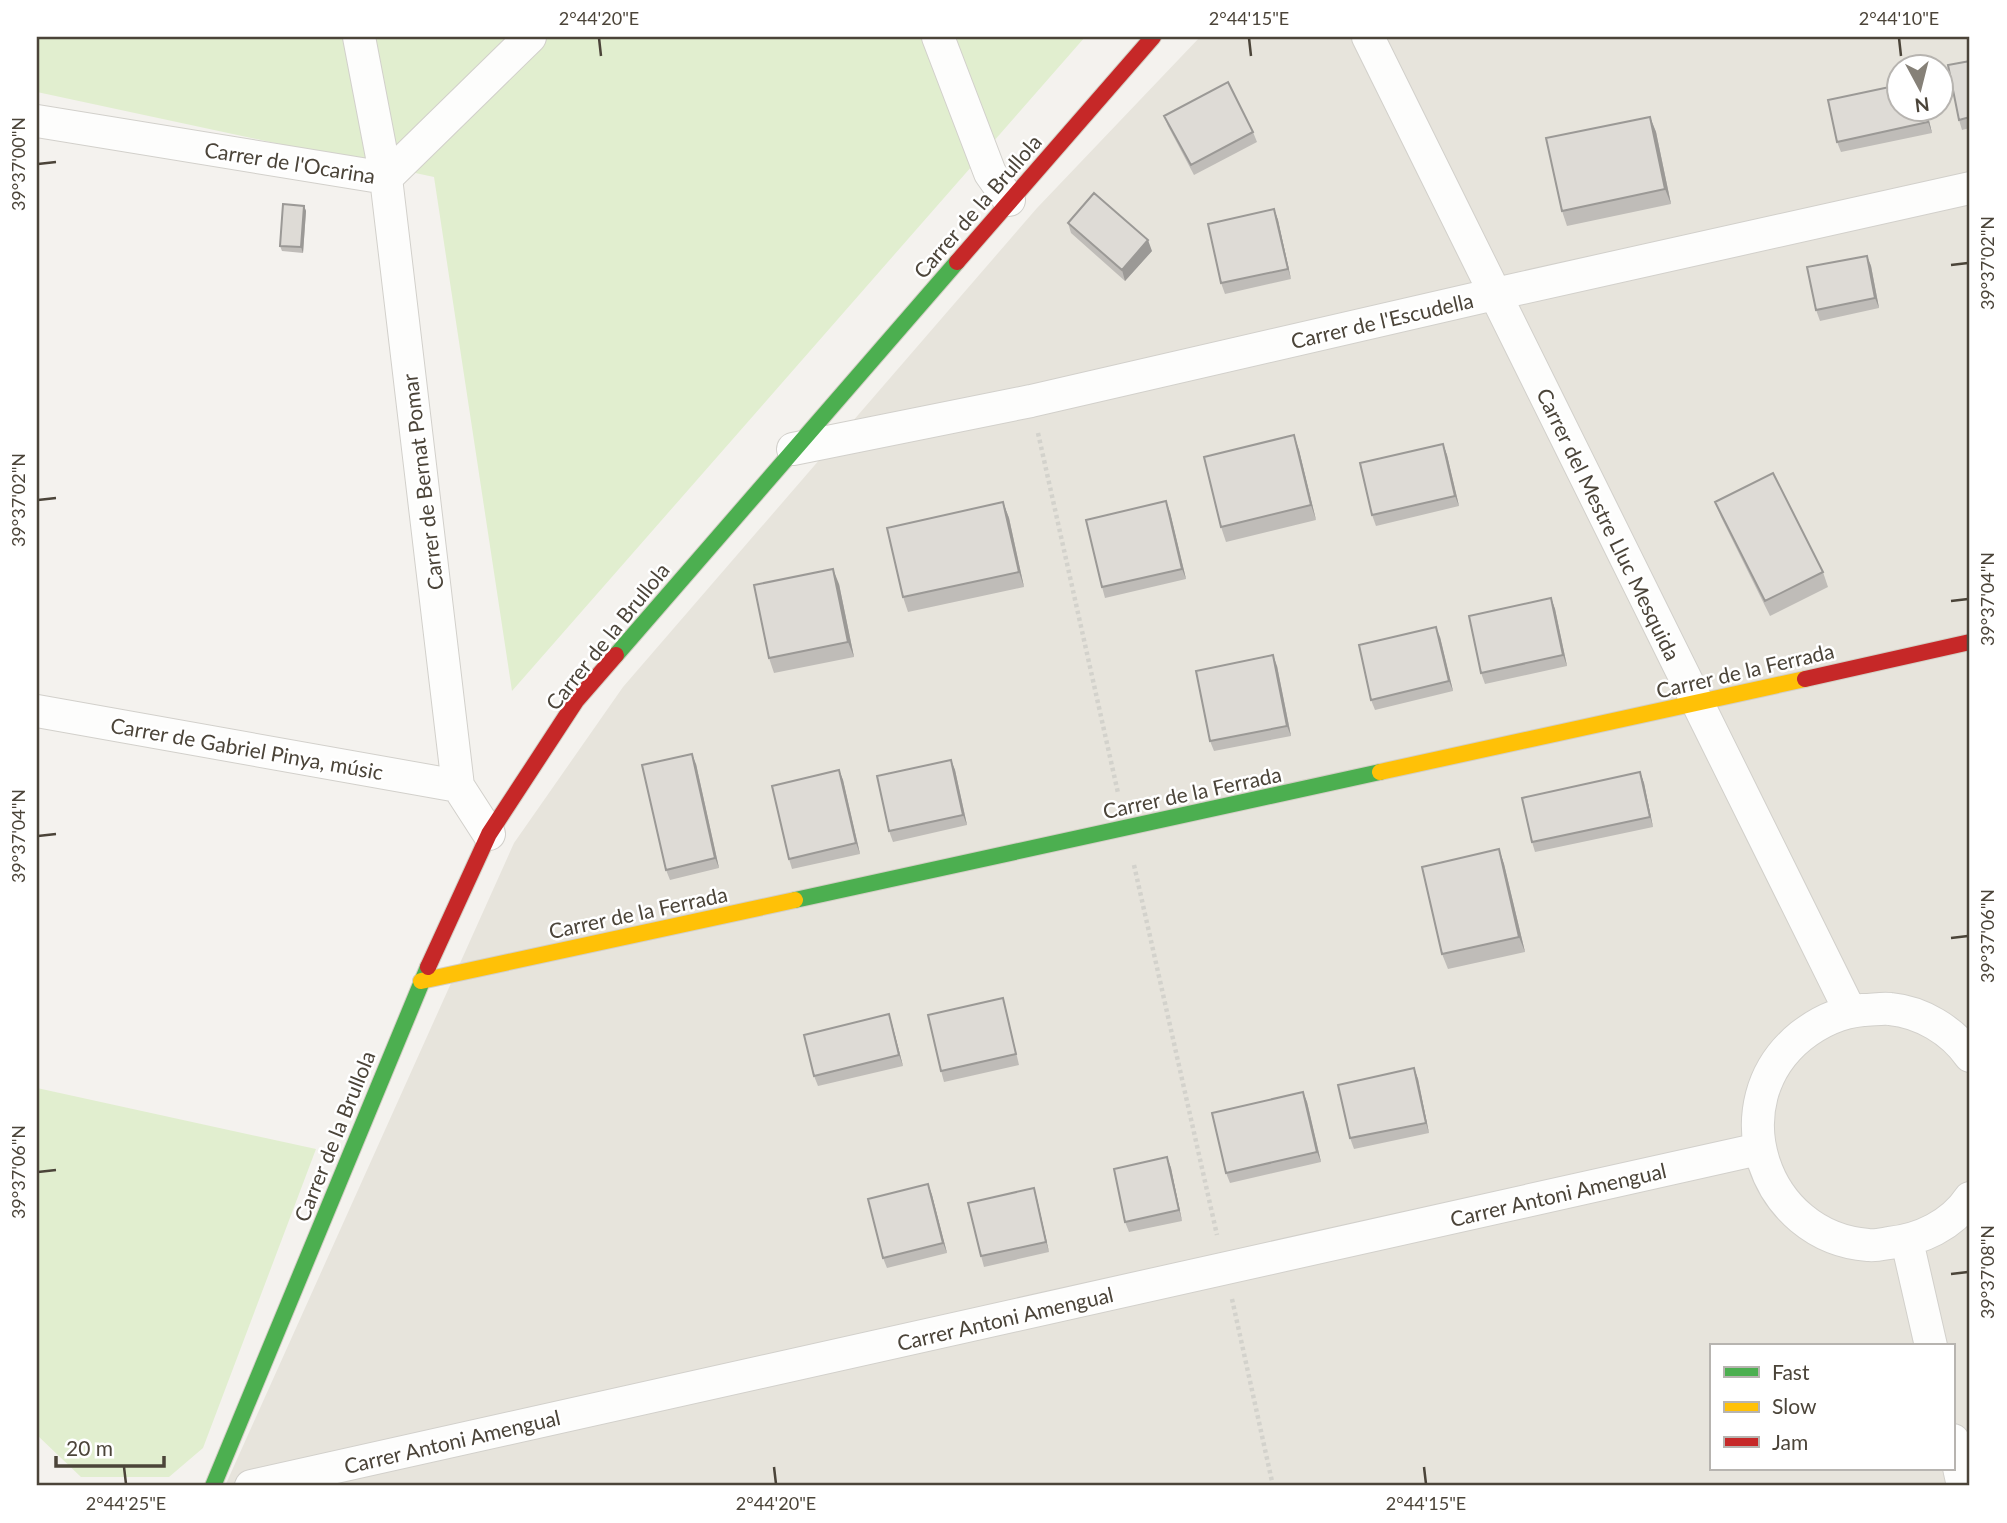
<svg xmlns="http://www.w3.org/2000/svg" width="2007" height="1523" font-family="Lato,sans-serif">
	<rect width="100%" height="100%" fill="#f4f2ee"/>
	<!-- residential -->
	<path fill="#e7e4dc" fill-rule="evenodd" d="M1200,37H1970V1486H225L514,843L623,687L1037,208ZM1898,66H1940V108H1898ZM1711,1346H1953V1469H1711Z"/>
	<!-- green -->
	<path fill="#e1eecf" d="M37,37H1085L512,691L434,177L37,92Z
		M37,1088L316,1149L203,1448L169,1477H81L37,1435Z"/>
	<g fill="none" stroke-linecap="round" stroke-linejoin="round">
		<!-- street casing -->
		<g stroke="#d2d0cb" stroke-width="34">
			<path id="street" d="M359,37L386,178L458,786L489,834
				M938,37L990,173L1009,200
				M1368,37L1850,1011
				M37,121L386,178L530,37
				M793,449L1031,401L1495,294L1970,188
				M37,711L458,786
				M1970,1056C1952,1030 1921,1012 1890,1009C1882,1008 1872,1010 1863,1010C1840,1012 1819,1022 1801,1036C1718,1103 1763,1237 1868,1245C1875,1246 1883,1244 1889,1243C1920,1240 1952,1225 1970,1198
				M1907,1241L1931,1346
				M1953,1440L1963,1486
				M251,1486L1759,1149"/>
		</g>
		<!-- fast casing -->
		<g stroke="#d3cfc5" stroke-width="18">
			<path id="fast" d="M616,655L957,262
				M795,900L1380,772
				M213,1486L428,967"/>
		</g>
		<!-- slow casing -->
		<g stroke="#d3cfc5" stroke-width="18">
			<path id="slow" d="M1380,772L1805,679
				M421,981L795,900"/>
		</g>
		<!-- jam casing -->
		<g stroke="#d3cfc5" stroke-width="18">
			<path id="jam" d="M957,262L1153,37
				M1805,679L1970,642
				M428,967L489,834L576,701L616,655"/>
		</g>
		<!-- path -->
		<path stroke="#d3d2cc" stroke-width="4.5" stroke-dasharray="3.5 3.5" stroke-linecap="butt" d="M1038,433L1118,793
			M1134,865L1217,1235
			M1232,1299L1273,1486"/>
		<!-- street -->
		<use href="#street" stroke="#fdfdfc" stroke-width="32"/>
		<!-- fast -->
		<use href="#fast" stroke="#4caf50" stroke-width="16"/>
		<!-- slow -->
		<use href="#slow" stroke="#ffc107" stroke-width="16"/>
		<!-- jam -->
		<use href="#jam" stroke="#c62828" stroke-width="16"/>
	</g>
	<!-- wall -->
	<path fill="#bfbcb8" d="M1970,61V128L1962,130L1959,120Z
		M1926,108L1932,133L1841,152L1837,142Z
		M1164,116L1253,132L1257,142L1194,175L1168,126Z
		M1650,117L1656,132L1671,204L1567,226L1562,211Z
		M304,206L306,211L303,253L282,251L280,246Z
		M1274,209L1278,220L1291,279L1225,294L1221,283Z
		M1068,223L1152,251L1125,281L1071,233Z
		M1867,256L1871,266L1879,308L1820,321L1816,310Z
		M1443,444L1447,455L1459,506L1376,526L1372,515Z
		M1299,450L1316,520L1226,542L1221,527Z
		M1003,502L1009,518L1024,587L908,612L903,597Z
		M1715,502L1823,572L1828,587L1770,616L1721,517Z
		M1170,512L1186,579L1105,598L1102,587Z
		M839,584L854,657L774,673L769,658Z
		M1551,598L1555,609L1567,666L1485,684L1481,673Z
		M1440,637L1453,691L1375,710L1371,700Z
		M1277,666L1291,736L1214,751L1210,741Z
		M951,760L955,770L967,825L893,842L889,831Z
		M696,764L719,868L670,880L666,870Z
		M839,770L843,780L860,854L792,869L789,859Z
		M1640,772L1644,783L1653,827L1535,852L1532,842Z
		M1499,849L1504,864L1525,952L1448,969L1442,954Z
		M1003,998L1006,1009L1019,1065L944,1082L941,1071Z
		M889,1014L892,1024L903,1066L818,1086L814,1076Z
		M1414,1068L1418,1079L1429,1133L1354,1149L1350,1138Z
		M1303,1092L1307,1102L1321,1162L1230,1183L1226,1173Z
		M1167,1157L1171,1168L1182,1221L1129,1232L1125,1222Z
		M928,1184L932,1195L947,1253L887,1268L883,1258Z
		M1037,1199L1049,1252L984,1267L981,1256Z"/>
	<!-- shaded-wall -->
	<path fill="#9b9996" d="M1925,108H1926L1932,133L1928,122Z
		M1650,117L1656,132L1671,204L1665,189Z
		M304,206L306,211L303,253L301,247Z
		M1274,209L1278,220L1291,279L1288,269Z
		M1148,240L1152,251L1125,281L1122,270Z
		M1867,256L1871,266L1879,308L1875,298Z
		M1294,435L1299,450L1316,520L1311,505Z
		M1443,444L1447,455L1459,506L1455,496Z
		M1166,501L1170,512L1186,579L1182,569Z
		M1003,502L1009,518L1024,587L1019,572Z
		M833,569L839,584L854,657L848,642Z
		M1551,598L1555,609L1567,666L1563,655Z
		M1436,627L1440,637L1453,691L1449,681Z
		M1273,655L1277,666L1291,736L1287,726Z
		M692,754L696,764L719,868L715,858Z
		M951,760L955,770L967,825L963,815Z
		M839,770L843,780L860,854L856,843Z
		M1640,772L1644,783L1653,827L1650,817Z
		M1499,849L1504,864L1525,952L1519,937Z
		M889,1014L892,1024L903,1066L899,1055Z
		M1414,1068L1418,1079L1429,1133L1426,1123Z
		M1303,1092L1307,1102L1321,1162L1317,1152Z
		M1167,1157L1171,1168L1182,1221L1179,1210Z
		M928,1184L932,1195L947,1253L943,1243Z
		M1034,1188L1037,1199L1049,1252L1046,1242Z"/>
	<!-- building -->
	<path fill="#dedbd6" stroke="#9b9996" stroke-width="2" d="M1970,61V117L1959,120L1948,65Z
		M1228,82L1253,132L1191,165L1164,116Z
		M1899,85V108H1925L1928,122L1837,142L1828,100Z
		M1650,117L1665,189L1562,211L1546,138Z
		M1094,193L1148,240L1122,270L1068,223Z
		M283,204L304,206L301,247L280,246Z
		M1274,209L1288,269L1221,283L1208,224Z
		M1867,256L1875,298L1816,310L1807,267Z
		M1294,435L1311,505L1221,527L1204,457Z
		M1443,444L1455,496L1372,515L1360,463Z
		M1773,473L1823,572L1765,601L1715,502Z
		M1166,501L1182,569L1102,587L1086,520Z
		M1003,502L1019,572L903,597L887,528Z
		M833,569L848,642L769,658L754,585Z
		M1551,598L1563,655L1481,673L1469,616Z
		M1436,627L1449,681L1371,700L1359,645Z
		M1273,655L1287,726L1210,741L1196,671Z
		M692,754L715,858L666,870L642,765Z
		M951,760L963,815L889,831L877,776Z
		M839,770L856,843L789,859L772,786Z
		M1640,772L1650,817L1532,842L1522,798Z
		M1499,849L1519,937L1442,954L1422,867Z
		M1003,998L1016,1054L941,1071L928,1015Z
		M889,1014L899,1055L814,1076L804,1035Z
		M1414,1068L1426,1123L1350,1138L1338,1085Z
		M1303,1092L1317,1152L1226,1173L1212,1113Z
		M1167,1157L1179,1210L1125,1222L1114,1169Z
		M928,1184L943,1243L883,1258L868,1199Z
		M1034,1188L1046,1242L981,1256L968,1203Z"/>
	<!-- ticks -->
	<path fill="none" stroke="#4b4439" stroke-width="2.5" d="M599,38L601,56M1249,38L1251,56M1899,38L1901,56M38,164L56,162M1951,265L1968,263M38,500L56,498M1951,601L1968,599M38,836L56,834M1951,938L1968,936M38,1172L56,1170M1951,1274L1968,1272M124,1467L126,1484M774,1467L776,1484M1424,1467L1426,1484"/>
	<g text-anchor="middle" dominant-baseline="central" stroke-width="5" stroke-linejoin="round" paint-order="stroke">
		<!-- street labels -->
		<g font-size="21" fill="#4b4439" stroke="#fff">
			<text transform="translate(290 162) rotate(9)">Carrer de l'Ocarina</text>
			<text transform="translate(977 206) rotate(-49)">Carrer de la Brullola</text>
			<text transform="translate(1382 320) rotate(-13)">Carrer de l'Escudella</text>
			<text transform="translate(422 482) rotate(-97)">Carrer de Bernat Pomar</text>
			<text transform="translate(1609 524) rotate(64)">Carrer del Mestre Lluc Mesquida</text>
			<text transform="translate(607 636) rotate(-51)">Carrer de la Brullola</text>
			<text transform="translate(1745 670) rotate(-13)">Carrer de la Ferrada</text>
			<text transform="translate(247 748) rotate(10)">Carrer de Gabriel Pinya, músic</text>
			<text transform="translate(1192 792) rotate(-12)">Carrer de la Ferrada</text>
			<text transform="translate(638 912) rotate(-12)">Carrer de la Ferrada</text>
			<text transform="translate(334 1136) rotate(-68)">Carrer de la Brullola</text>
			<text transform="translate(1558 1194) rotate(-13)">Carrer Antoni Amengual</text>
			<text transform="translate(1005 1318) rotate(-13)">Carrer Antoni Amengual</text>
			<text transform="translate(452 1441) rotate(-13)">Carrer Antoni Amengual</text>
		</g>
	</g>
	<!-- border -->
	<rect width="2007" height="1523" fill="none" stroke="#ffffff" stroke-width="77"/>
	<!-- legend -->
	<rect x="1710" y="1344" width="245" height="126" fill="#ffffff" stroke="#b7b4b0" stroke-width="2"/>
	<rect x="1724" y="1367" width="35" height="10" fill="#4caf50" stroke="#b7b4b0" stroke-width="2"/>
	<text x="1772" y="1380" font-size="21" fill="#4b4439">Fast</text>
	<rect x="1724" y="1402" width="35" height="10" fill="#ffc107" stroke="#b7b4b0" stroke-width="2"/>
	<text x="1772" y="1414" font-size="21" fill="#4b4439">Slow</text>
	<rect x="1724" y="1437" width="35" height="10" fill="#c62828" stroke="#b7b4b0" stroke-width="2"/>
	<text x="1772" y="1450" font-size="21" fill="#4b4439">Jam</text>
	<!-- north arrow -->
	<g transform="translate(1920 88) rotate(173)"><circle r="33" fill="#ffffff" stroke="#b7b4b0" stroke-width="2"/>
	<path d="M0-5L12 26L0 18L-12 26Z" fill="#868178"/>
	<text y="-10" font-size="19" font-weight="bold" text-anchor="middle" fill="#4b4439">N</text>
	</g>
	<!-- scale -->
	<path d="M56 1456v10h108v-10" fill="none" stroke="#4b4439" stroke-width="3.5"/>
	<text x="66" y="1456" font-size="21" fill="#4b4439" stroke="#ffffff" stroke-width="5" paint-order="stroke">20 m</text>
	<rect x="38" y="38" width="1930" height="1446" fill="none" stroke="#4b4439" stroke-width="2.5"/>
	<g font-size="18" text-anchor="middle" fill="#4b4439">
		<text x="599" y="25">2°44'20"E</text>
		<text x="1249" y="25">2°44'15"E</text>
		<text x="1899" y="25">2°44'10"E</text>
		<text transform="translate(19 164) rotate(-90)" y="6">39°37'00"N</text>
		<text transform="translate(1988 263) rotate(-90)" y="6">39°37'02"N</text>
		<text transform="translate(19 500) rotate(-90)" y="6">39°37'02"N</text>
		<text transform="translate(1988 599) rotate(-90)" y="6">39°37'04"N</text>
		<text transform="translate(19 836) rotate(-90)" y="6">39°37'04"N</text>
		<text transform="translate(1988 936) rotate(-90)" y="6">39°37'06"N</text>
		<text transform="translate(19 1172) rotate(-90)" y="6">39°37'06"N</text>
		<text transform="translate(1988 1272) rotate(-90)" y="6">39°37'08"N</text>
		<text x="126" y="1510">2°44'25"E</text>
		<text x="776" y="1510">2°44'20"E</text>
		<text x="1426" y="1510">2°44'15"E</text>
	</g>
</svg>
